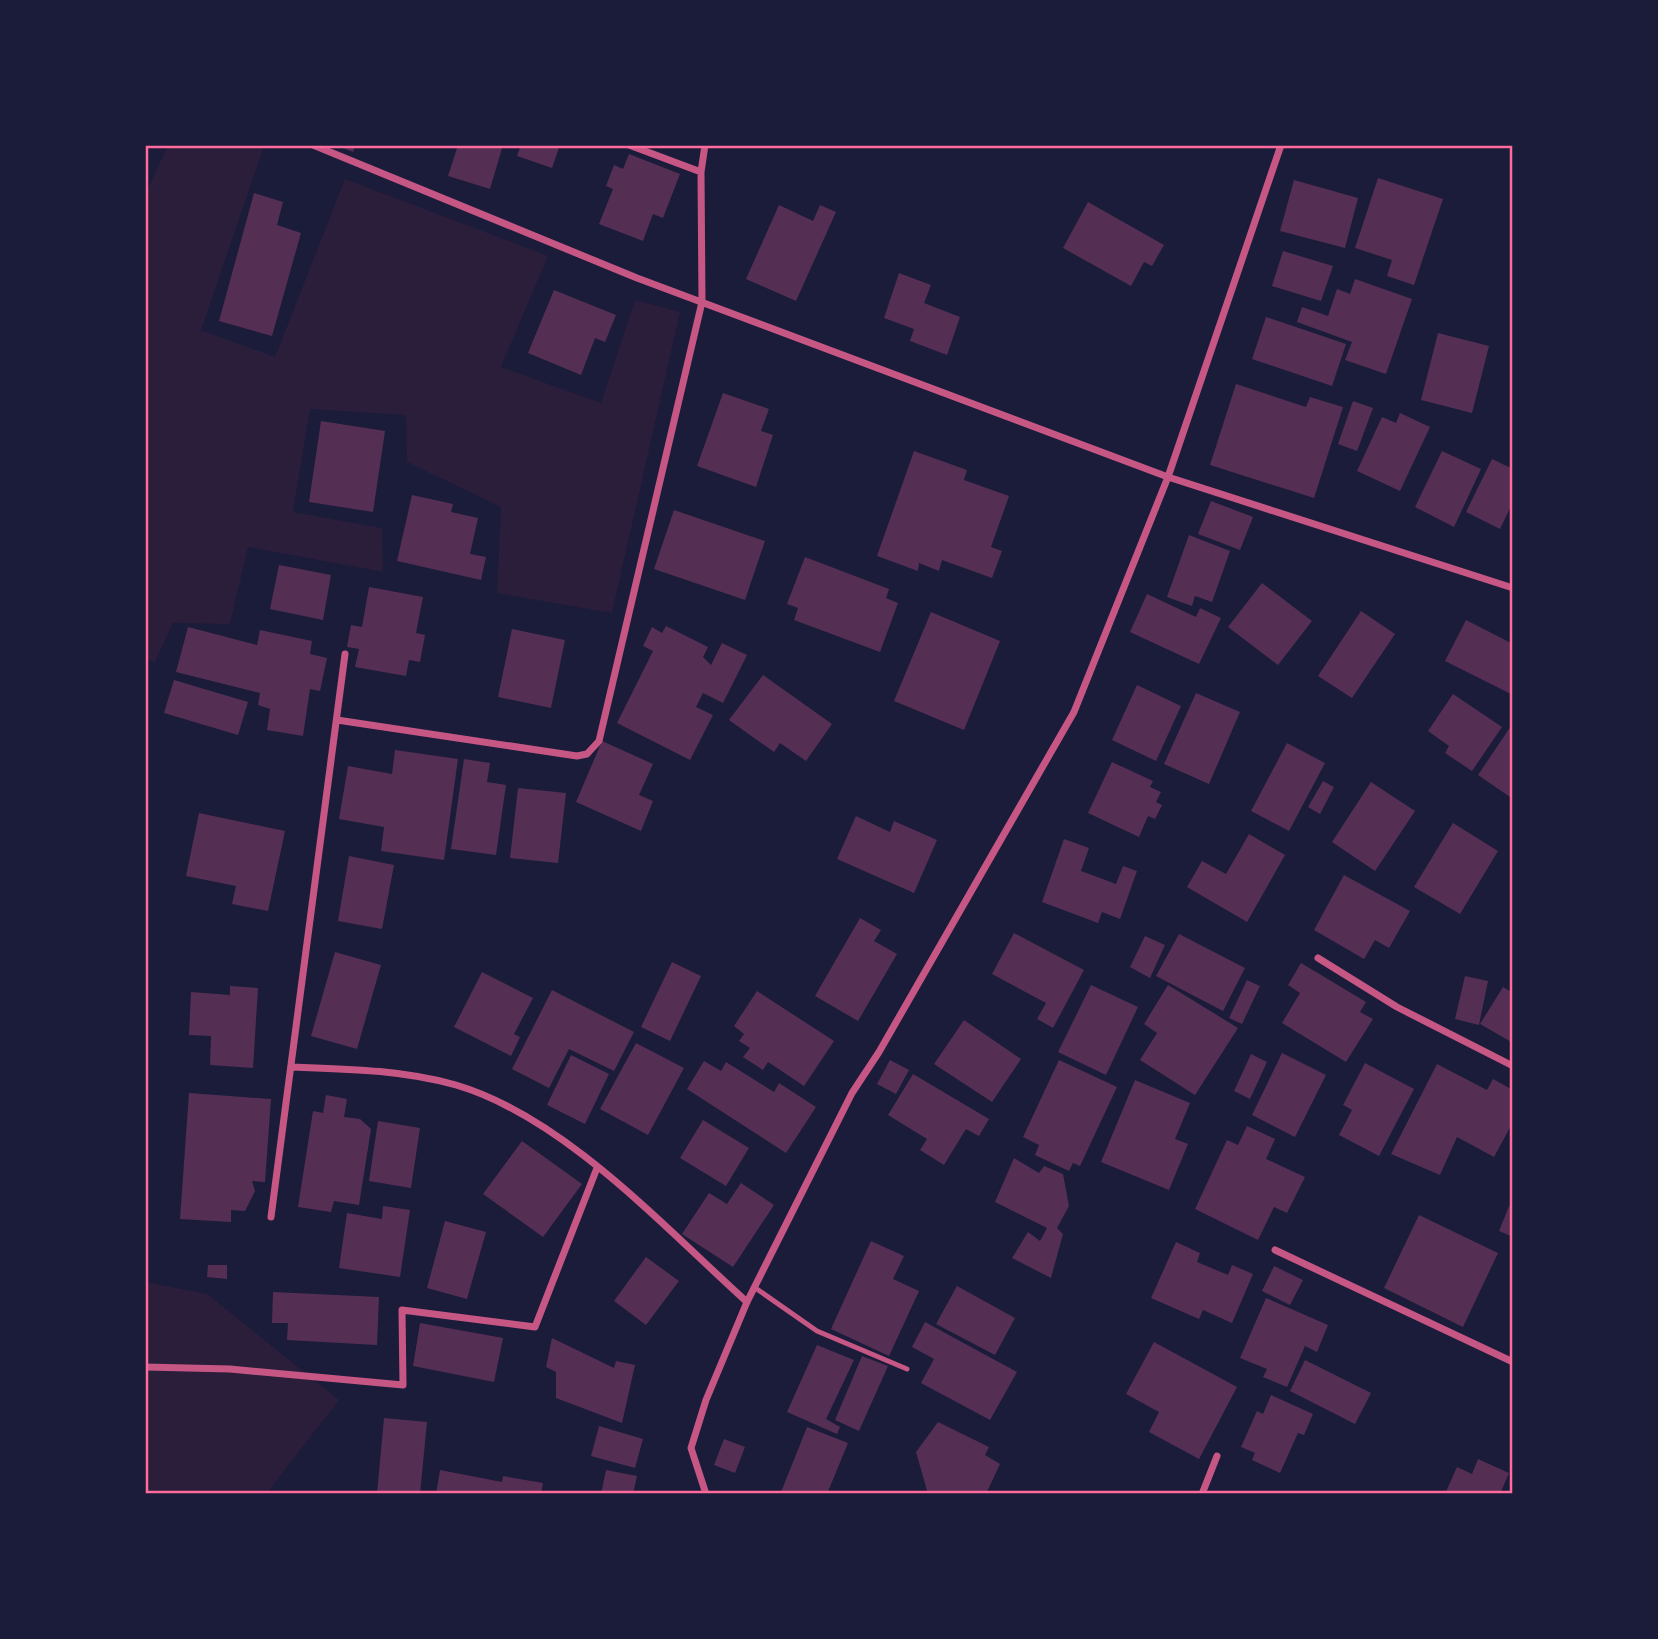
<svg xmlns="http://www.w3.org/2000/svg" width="1658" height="1639" font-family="Karla,sans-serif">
	<rect width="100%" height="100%" fill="#1b1b3a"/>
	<!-- green -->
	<path fill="#2a1e3b" d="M168,145H252L263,149L201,330L275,357L345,179L548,256L501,367L601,403L635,300L680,312L612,613L497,593L501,507L407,462L406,415L310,409L293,512L382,528L383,572L248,547L230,624L173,623L155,662L145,658V195Z
		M145,1282L207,1294L339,1400L266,1494H145Z"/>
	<!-- building -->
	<path fill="#542f53" d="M336,145H356L353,152Z
		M458,145H503L490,189L448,176Z
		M521,145H560L552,168L517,156Z
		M629,154L680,174L663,218L653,214L643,241L599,224L613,189L606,186L614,165L623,169Z
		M1378,178L1443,199L1414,285L1387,276L1392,260L1355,248Z
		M1294,180L1358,198L1345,248L1280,231Z
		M254,193L283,202L277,225L301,233L272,336L219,321Z
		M1088,202L1164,245L1152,266L1144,262L1131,286L1063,248Z
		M779,205L813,221L820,205L836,212L796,301L746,279Z
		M1283,251L1333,266L1321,301L1272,286Z
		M899,273L931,285L924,303L960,317L947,355L910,341L914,329L884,318Z
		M1355,279L1412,299L1386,374L1345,360L1352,342L1297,322L1302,307L1328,316L1337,289L1350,294Z
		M554,290L616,315L605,342L595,338L581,375L528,353Z
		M1266,317L1346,344L1332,386L1252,359Z
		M1438,333L1489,346L1472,413L1421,400Z
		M1236,384L1306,407L1310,397L1343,407L1314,498L1210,465Z
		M723,393L769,409L761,431L773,435L756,487L697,466Z
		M1353,401L1373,408L1357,451L1338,444Z
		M1400,413L1430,427L1400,491L1357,471L1382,417L1396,423Z
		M321,421L385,431L373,512L309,502Z
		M914,451L967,470L964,480L1009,496L991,547L1002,551L992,578L942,560L939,571L919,563L918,571L877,556Z
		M1442,451L1481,469L1454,527L1415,507Z
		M1492,459L1513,469V502L1500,529L1466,512Z
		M412,495L453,504L451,512L478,518L470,554L486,557L481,580L397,561Z
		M1211,501L1253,517L1240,550L1198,534Z
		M674,510L765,541L745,600L654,569Z
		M1189,535L1230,551L1212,602L1195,596L1192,606L1167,597Z
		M805,557L889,589L886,598L898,603L880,652L794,620L798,608L787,604Z
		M279,565L331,575L323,620L270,609Z
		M1262,583L1312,621L1278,665L1228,627Z
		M369,587L423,597L416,633L425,635L420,662L409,660L406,676L355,667L359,649L347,647L351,625L362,627Z
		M1147,594L1196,617L1200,608L1221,618L1199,664L1130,632Z
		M1361,611L1395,634L1352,698L1318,676Z
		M931,612L1000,641L964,730L894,701Z
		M1466,620L1513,644V695L1445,661Z
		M666,626L708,647L703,657L711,665L722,643L747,655L723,703L703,693L696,707L713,715L690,760L617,723L653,651L643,646L652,627L662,633Z
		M188,627L257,645L260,630L312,641L310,654L327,658L320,691L310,689L303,736L267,730L270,709L258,705L260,693L176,672Z
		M512,629L565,640L551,708L498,697Z
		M763,675L832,724L806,761L780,743L774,752L729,720Z
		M174,680L248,702L238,735L164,713Z
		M1137,685L1181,706L1156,761L1112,740Z
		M1196,693L1240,712L1209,784L1164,764Z
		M1453,694L1502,727L1472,771L1445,753L1449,746L1428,731Z
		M1513,723V799L1478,775Z
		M602,741L653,764L639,795L653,801L641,831L576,802Z
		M1287,743L1325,763L1289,831L1251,811Z
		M395,750L458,759L444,860L381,851L384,827L339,819L348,766L392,774Z
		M464,759L490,763L487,782L506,785L496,855L451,849Z
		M1112,762L1153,781L1150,787L1161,792L1156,802L1162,805L1155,819L1148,816L1139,837L1088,813Z
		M1323,781L1334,787L1320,814L1308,807Z
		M1371,782L1415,811L1375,871L1332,842Z
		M518,788L566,793L558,863L510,858Z
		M199,813L285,831L268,911L232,904L236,886L186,876Z
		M856,816L890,832L894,821L937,840L914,893L837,859Z
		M1453,823L1498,851L1460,914L1414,887Z
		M1249,834L1285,855L1247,922L1187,887L1202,861L1226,874Z
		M1064,839L1089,848L1081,871L1116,884L1123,866L1137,871L1120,919L1102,912L1098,923L1042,902Z
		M349,856L394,865L382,929L338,921Z
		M1344,875L1410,911L1389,948L1375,940L1364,959L1314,930Z
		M860,918L881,930L874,941L897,954L858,1021L815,996Z
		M1014,933L1084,970L1053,1028L1037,1019L1046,1003L992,974Z
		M1179,934L1245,968L1223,1011L1156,976Z
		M1145,936L1165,945L1150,978L1130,967Z
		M335,952L381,965L357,1049L311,1036Z
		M672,962L701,976L670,1041L641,1027Z
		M1301,963L1366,1002L1360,1012L1373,1019L1346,1062L1282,1023L1300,993L1288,985Z
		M482,972L533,998L514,1034L520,1037L511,1056L454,1027Z
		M1465,976L1488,981L1479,1025L1455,1019Z
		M1247,980L1260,986L1242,1024L1229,1018Z
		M1091,985L1138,1007L1106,1075L1058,1052Z
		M1168,985L1238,1028L1195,1095L1140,1060L1157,1033L1144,1024Z
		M230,986L258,988L253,1068L210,1065L211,1036L189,1035L191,992L230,995Z
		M1503,987L1513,993V1043L1480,1024Z
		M552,990L634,1032L614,1071L569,1049L549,1088L512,1069Z
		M757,991L834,1041L804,1086L768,1062L763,1070L743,1057L750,1048L739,1041L744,1034L734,1026Z
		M964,1020L1021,1059L992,1102L934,1064Z
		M636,1043L684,1068L648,1135L600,1109Z
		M1282,1053L1326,1075L1295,1137L1252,1115Z
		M1251,1054L1267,1062L1250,1099L1234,1091Z
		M571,1055L609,1074L585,1124L547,1105Z
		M890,1060L909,1070L896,1094L877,1084Z
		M1059,1060L1117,1087L1080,1166L1073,1163L1069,1171L1035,1155L1039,1145L1023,1137Z
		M704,1061L721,1071L726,1062L774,1092L779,1083L816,1107L786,1153L687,1089Z
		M1365,1063L1414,1089L1379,1156L1339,1135L1352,1110L1343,1105Z
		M1437,1064L1487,1090L1493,1079L1513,1090V1122L1494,1157L1457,1137L1440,1175L1391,1154Z
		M913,1074L989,1119L979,1136L966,1129L944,1165L920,1150L927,1139L888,1115Z
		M1135,1080L1190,1103L1175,1139L1188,1144L1169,1190L1101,1162Z
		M189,1093L271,1099L265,1182L252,1181L255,1191L245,1211L231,1210V1222L180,1219Z
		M326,1095L347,1099L344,1117L360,1119L371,1129L359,1205L334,1201L331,1212L298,1207L313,1111L323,1113Z
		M703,1120L749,1148L726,1186L680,1158Z
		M378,1121L420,1128L411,1188L369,1181Z
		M1247,1126L1275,1139L1266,1159L1305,1177L1287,1213L1274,1207L1258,1240L1195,1209L1227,1140L1238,1145Z
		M522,1141L582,1184L543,1237L483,1194Z
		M1014,1158L1039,1173L1044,1166L1063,1174L1069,1206L1057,1228L1063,1234L1051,1278L1012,1258L1028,1232L1040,1241L1047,1228L995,1202Z
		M741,1183L774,1205L733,1267L682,1234L709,1193L727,1204Z
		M383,1206L410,1210L400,1277L339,1268L347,1213L382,1219Z
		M1509,1206L1513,1208V1237L1499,1231Z
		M1419,1215L1498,1253L1463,1327L1384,1288Z
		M445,1221L486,1232L467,1299L427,1288Z
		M871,1241L904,1256L893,1279L919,1291L889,1356L831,1329Z
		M1176,1242L1200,1253L1197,1262L1228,1275L1232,1265L1253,1274L1232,1323L1203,1310L1199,1319L1151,1298Z
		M646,1257L679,1281L646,1325L614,1301Z
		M208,1265H227V1279L207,1277Z
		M1274,1266L1303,1280L1290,1305L1262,1291Z
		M957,1286L1015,1318L995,1355L936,1324Z
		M273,1292L379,1297L377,1345L287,1340L288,1323H272Z
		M1266,1298L1328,1325L1317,1352L1305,1346L1287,1387L1263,1377L1267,1369L1240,1358Z
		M925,1322L1017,1372L990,1420L921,1383L934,1359L912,1347Z
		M420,1323L503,1338L494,1382L413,1366Z
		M552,1338L614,1368L616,1361L635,1365L622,1423L556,1398V1372L546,1367Z
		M1154,1342L1237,1387L1199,1459L1149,1432L1159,1412L1126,1394Z
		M817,1345L854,1360L826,1419L840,1427L837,1434L787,1412Z
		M862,1356L888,1366L859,1431L835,1420Z
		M1305,1360L1371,1393L1355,1424L1290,1391Z
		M1271,1395L1313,1414L1304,1435L1298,1433L1280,1473L1252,1460L1255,1453L1241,1447L1257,1411L1263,1414Z
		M384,1418L427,1422L420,1494H377Z
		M938,1422L989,1447L985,1455L1000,1464L986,1494H928L916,1452Z
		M599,1426L643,1439L635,1468L591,1456Z
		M807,1427L848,1443L827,1494H785L781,1492Z
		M724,1439L745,1447L735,1473L714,1465Z
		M1478,1459L1509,1473L1500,1494H1445L1457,1467L1472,1474Z
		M440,1470L502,1482L503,1476L543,1483L541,1494H436Z
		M606,1470L637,1476L633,1494H601Z"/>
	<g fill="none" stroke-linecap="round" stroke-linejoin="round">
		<!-- service -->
		<path stroke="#c65784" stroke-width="5" d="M754,1287L817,1331L907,1369"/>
		<!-- minor -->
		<path stroke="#c65784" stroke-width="7" d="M313,145L637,278L1168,477L1513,588
			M629,145L701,172
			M337,720L577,756L587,754L599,741L702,302L701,172L705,145
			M1318,958L1397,1007L1513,1066
			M293,1067C348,1069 402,1070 456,1085C564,1117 664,1227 747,1302
			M271,1217L345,654
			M1275,1250L1513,1362
			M145,1367L230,1369L403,1385L402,1310L535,1327L597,1168
			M706,1494L691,1448L706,1400L747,1302L852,1093L879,1052L1074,712L1168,477L1281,145
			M1202,1494L1217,1456"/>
	</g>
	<!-- border -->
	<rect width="1658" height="1639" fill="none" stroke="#1b1b3a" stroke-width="294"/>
	<rect x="147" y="147" width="1364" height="1345" fill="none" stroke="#ff6b9d" stroke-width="2.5"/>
</svg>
